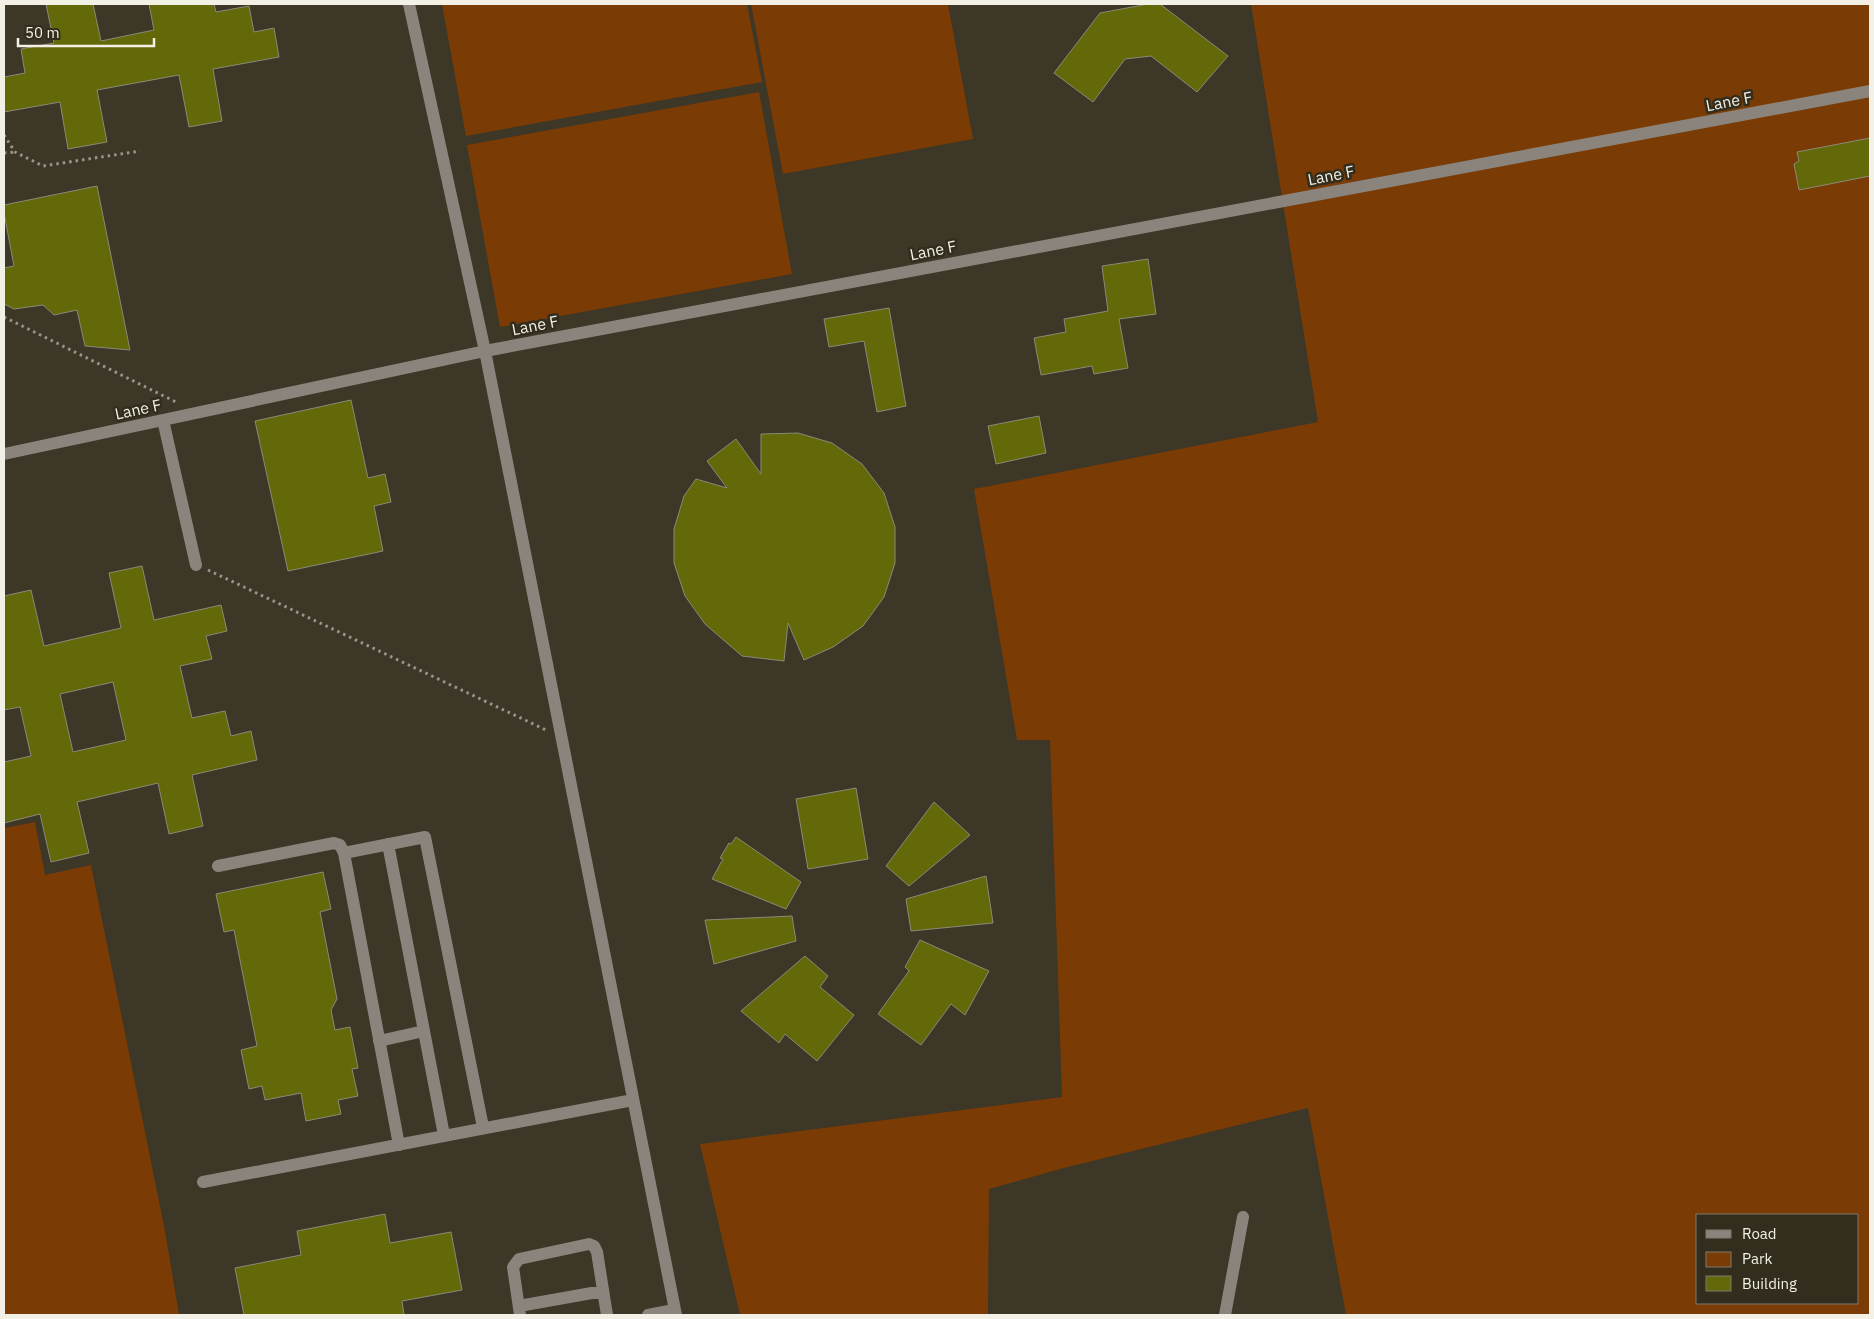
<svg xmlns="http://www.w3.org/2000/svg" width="1874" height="1319" font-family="'IBM Plex Sans',sans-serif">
	<rect width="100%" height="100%" fill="#3c3727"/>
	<!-- green -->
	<path fill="#7a3b05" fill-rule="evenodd" d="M442,4H747L762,82L466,136Z
		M751,4H948L973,139L783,174Z
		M1251,4H1870V1315H1346L1308,1108L1064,1168L989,1189L988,1315H740L700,1144L1062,1097L1050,740H1017L974,489L1318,422ZM1698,1215H1858V1303H1698Z
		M759,92L792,274L500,327L467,145Z
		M35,822L45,875L91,865L165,1231L179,1315H4V828Z"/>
	<!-- building -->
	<path fill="#636809" stroke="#898b78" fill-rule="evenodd" d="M46,4H93L101,41L154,30L149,4H214L216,12L249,6L254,32L274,28L279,57L213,69L222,121L189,127L179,75L97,90L107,142L68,149L60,102L4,112V77L25,73L21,49L54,43Z
		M1148,4H1160L1228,56L1197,92L1151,56L1125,59L1093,102L1054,73L1100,13Z
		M1870,138V176L1799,190L1794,164L1799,161L1797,152Z
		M97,186L130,350L85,346L77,310L54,315L43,305L14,309L4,304V268L14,266L4,213V205Z
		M1148,259L1156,314L1119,319L1128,368L1094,374L1092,366L1041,375L1034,338L1066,332L1064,319L1108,311L1102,266Z
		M889,308L906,406L877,412L864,341L829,347L824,319Z
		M351,400L368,478L385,474L391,502L374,506L383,551L288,571L255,421Z
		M1039,416L1046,453L996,464L988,426Z
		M798,433L832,443L862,464L884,493L895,527V563L884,597L863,626L833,647L804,660L788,623L784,661L742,656L705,624L685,596L674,563V529L684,496L696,479L727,488L707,461L736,439L761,474V434Z
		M142,566L154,620L221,605L227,631L206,636L212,659L180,666L192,718L225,711L231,736L251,731L257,760L192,775L203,826L169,834L158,783L77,802L89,853L51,862L40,814L4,823V762L31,756L20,707L4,710V596L31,590L44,646L121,628L109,573ZM113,682L126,740L73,752L60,694Z
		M856,788L868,859L808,869L796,799Z
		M934,802L970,835L909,886L886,866Z
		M736,837L801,882L786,909L712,879L723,859L720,858L729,843L731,844Z
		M323,872L331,909L320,912L337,999L331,1010L335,1030L350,1027L358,1068L352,1069L358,1096L338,1100L341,1114L306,1121L301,1093L265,1100L262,1086L249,1089L241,1050L257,1046L234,930L224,932L216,894Z
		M986,876L993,923L911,931L906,899Z
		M792,916L796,941L714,964L705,920Z
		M920,940L989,971L965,1015L951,1004L921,1045L878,1014L909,971L905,967Z
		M805,956L828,976L820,987L854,1015L817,1061L785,1034L779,1043L741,1011Z
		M385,1214L390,1243L451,1232L462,1290L402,1301L404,1315H244L235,1268L301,1255L297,1231Z"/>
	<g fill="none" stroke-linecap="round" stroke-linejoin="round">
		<!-- path -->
		<path stroke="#999588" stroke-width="3" stroke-dasharray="2.5 4" stroke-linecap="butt" d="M4,135L15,152L43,166L140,151
			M4,153L15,152
			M4,317L176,402
			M208,570L546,730"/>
		<!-- minor -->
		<path stroke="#8a847d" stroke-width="12" d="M409,4L485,351L676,1315
			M163,420L196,565
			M4,454L485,351L1870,91
			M388,844L444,1135
			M344,853L425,837L483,1127
			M218,866L334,843L340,845L344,853L399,1145
			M379,1041L424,1031
			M203,1182L633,1100
			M519,1306L603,1291
			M520,1315L513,1267L519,1259L589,1244L594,1246L597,1252L607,1315
			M648,1315L674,1310
			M1225,1315L1243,1217"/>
	</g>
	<g text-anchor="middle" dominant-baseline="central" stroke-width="5" stroke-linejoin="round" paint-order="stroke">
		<!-- street labels -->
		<g font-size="16" fill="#f3f0e6" stroke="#322d1d">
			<text transform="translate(1729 101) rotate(-11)">Lane F</text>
			<text transform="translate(1331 175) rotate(-11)">Lane F</text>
			<text transform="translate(933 250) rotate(-11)">Lane F</text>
			<text transform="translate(535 325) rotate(-11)">Lane F</text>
			<text transform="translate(138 409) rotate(-12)">Lane F</text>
		</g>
	</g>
	<!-- border -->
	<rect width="1874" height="1319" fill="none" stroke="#f3f0e6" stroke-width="10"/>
	<!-- legend -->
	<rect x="1696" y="1214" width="162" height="90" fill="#322d1d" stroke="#7f7b6d"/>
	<rect x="1706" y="1230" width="25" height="8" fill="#8a847d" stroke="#7f7b6d"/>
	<text x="1742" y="1239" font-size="15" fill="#f3f0e6">Road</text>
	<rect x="1706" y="1252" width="25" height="15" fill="#7a3b05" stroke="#7f7b6d"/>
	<text x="1742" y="1264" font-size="15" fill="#f3f0e6">Park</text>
	<rect x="1706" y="1276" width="25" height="15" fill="#636809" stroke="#7f7b6d"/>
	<text x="1742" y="1289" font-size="15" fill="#f3f0e6">Building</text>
	<!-- scale -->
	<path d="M18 38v8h136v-8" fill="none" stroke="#f3f0e6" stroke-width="2.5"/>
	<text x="25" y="38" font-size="15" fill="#f3f0e6" stroke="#322d1d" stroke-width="4" paint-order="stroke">50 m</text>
</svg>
